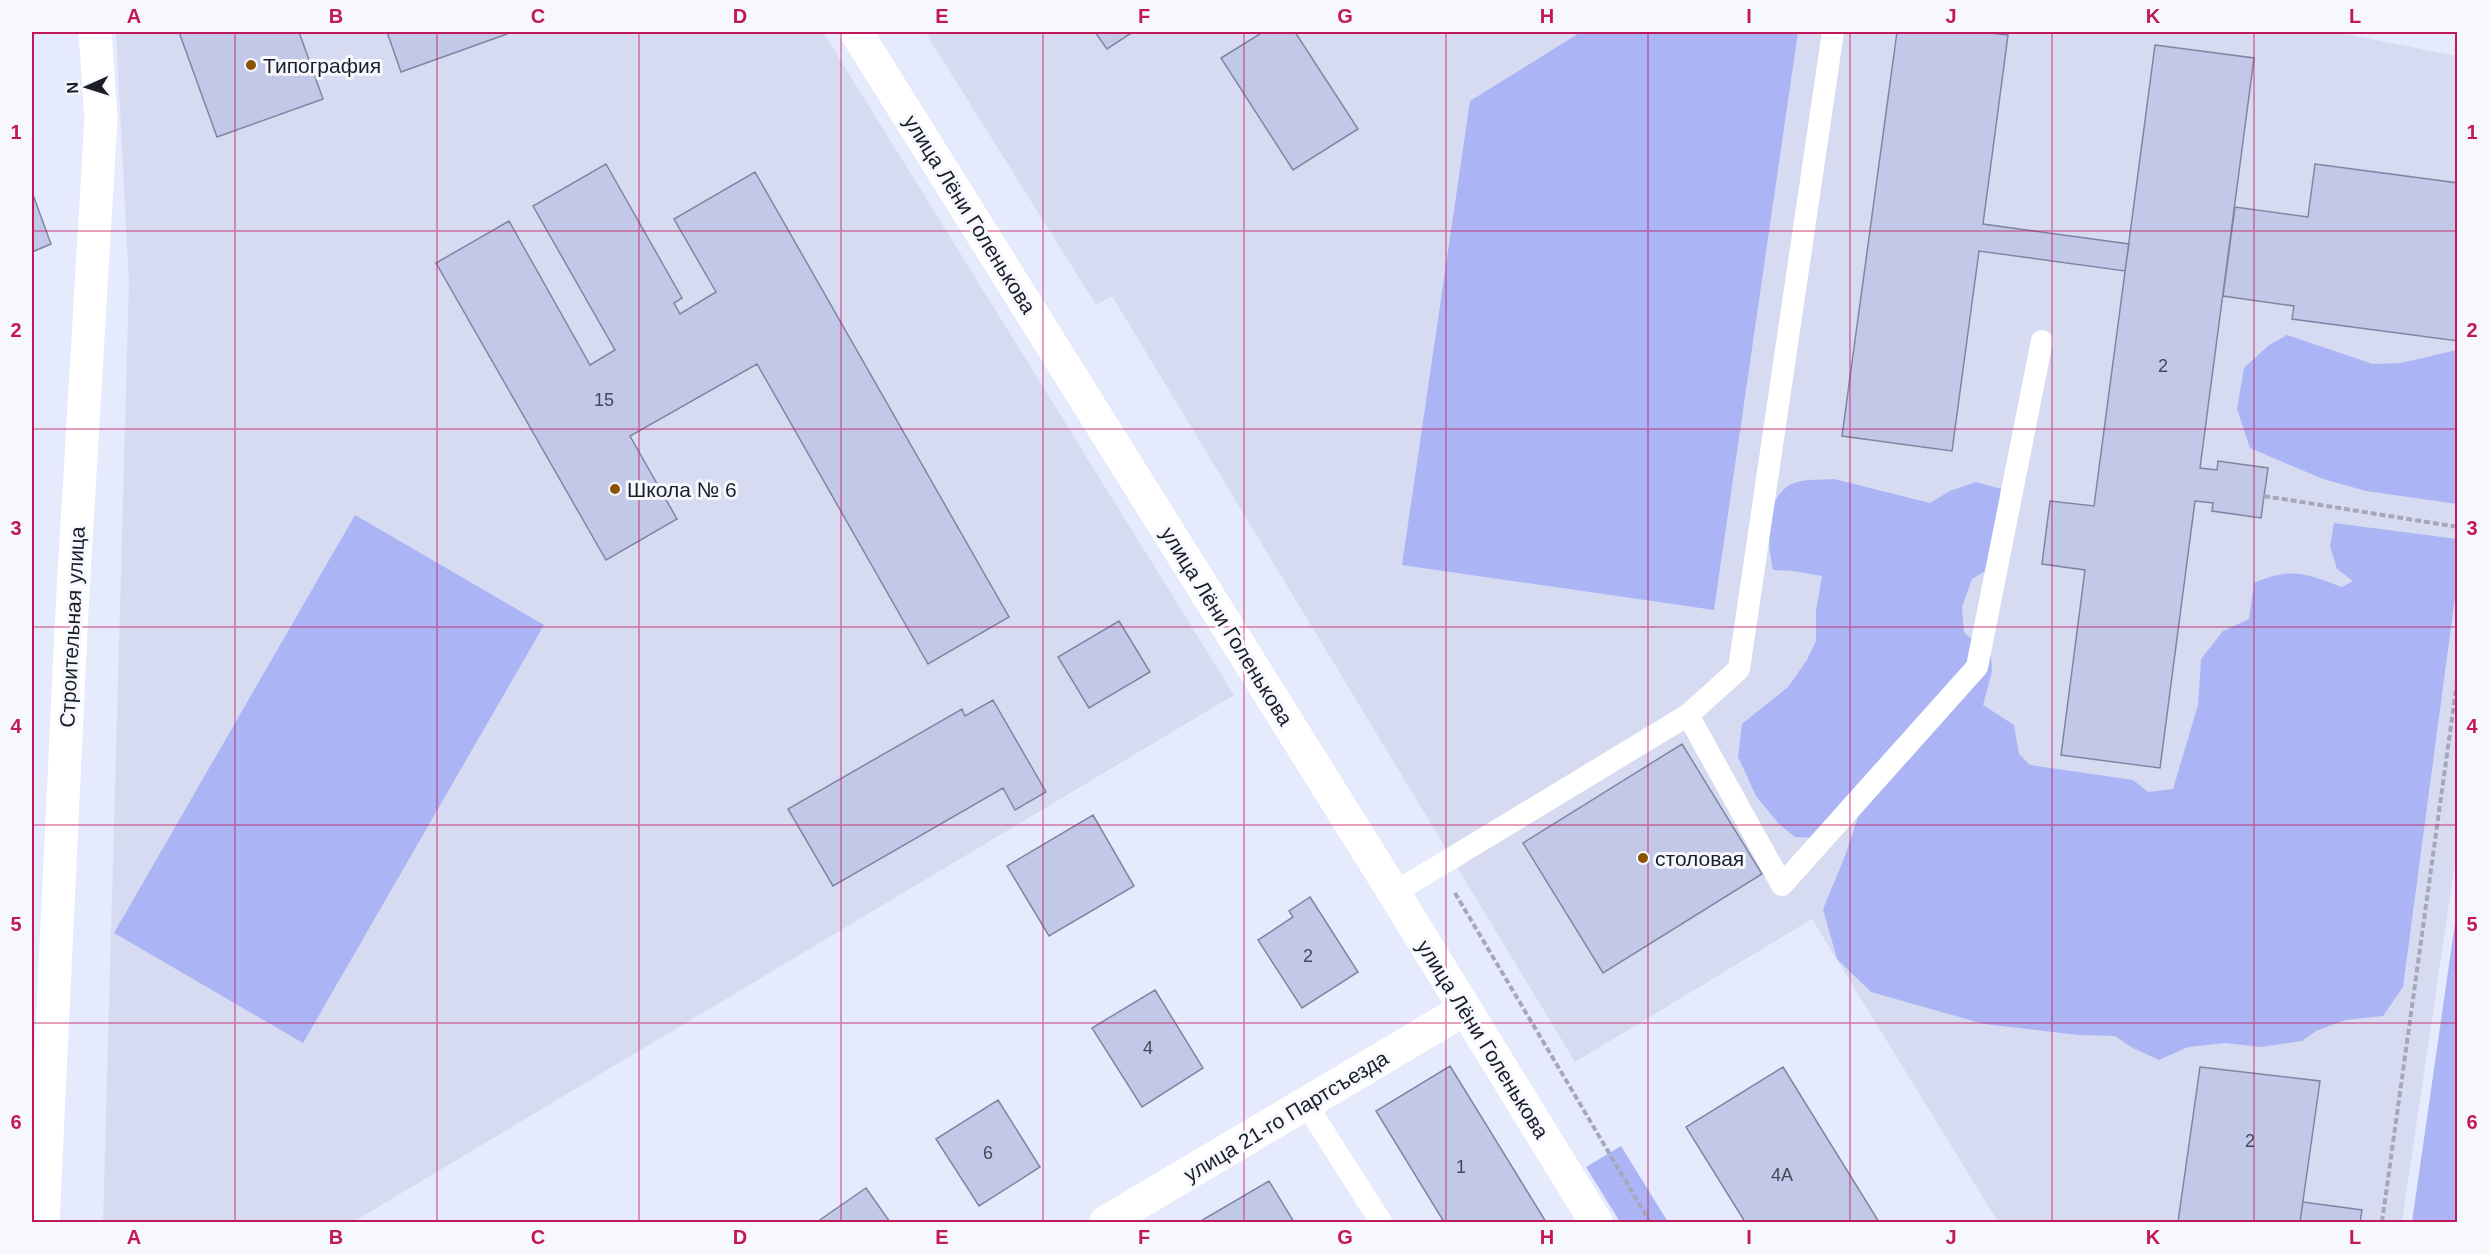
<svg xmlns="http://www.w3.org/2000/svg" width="2489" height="1254" font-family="Helvetica,sans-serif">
	<rect width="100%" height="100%" fill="#e6eafd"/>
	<!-- built -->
	<path fill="#d6dbf2" d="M116,32H823L1234,695L353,1222H103L129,283Z
		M925,32H2335L2457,56L2458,843L2402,1222H1998L1812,919L1575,1062L1112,296L1096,305Z"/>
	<!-- green -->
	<path fill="#abb5f6" d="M1581,32H1798L1714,610L1402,565L1470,101Z
		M2287,335L2373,364L2401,363L2457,350V504L2366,491L2323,479L2250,448L2237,409L2244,368L2269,345Z
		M1834,479L1930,503L1950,491L1976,482L2001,489L1994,566L1972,579L1962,607L1964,632L1991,657L1992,671L1983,705L2014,725L2019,754L2030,765L2133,780L2148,792L2173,789L2198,705L2201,659L2223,631L2249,619L2254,583C2292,567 2305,573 2342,587L2353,581L2337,569L2330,546L2334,523L2457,539V582L2403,987L2383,1016L2345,1020L2316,1031L2302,1041L2261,1047L2225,1043L2188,1047L2159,1060L2131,1047L2115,1036L2078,1035L1984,1024L1871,992L1837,959L1823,909L1845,856L1862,805L1818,838L1795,837L1779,824L1756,796L1738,757L1742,724L1788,687L1807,660L1816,641V611L1822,576L1793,571L1773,570C1767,542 1762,489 1801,481C1811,479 1823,480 1834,479Z
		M355,515L544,625L303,1043L114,933Z
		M2457,909V1222H2412Z
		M1621,1146L1668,1222H1620L1586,1167Z"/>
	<!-- building -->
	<path fill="#c2c8e7" stroke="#8085a2" stroke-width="1.5" d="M179,32H299L323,99L217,137Z
		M387,32H506L507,34L401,72Z
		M1095,32H1133L1107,49Z
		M1263,32H1295L1358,129L1293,170L1221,58Z
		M1897,32H1982L2008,35L1983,224L2129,244L2125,271L1979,251L1952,451L1842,436Z
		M2155,45L2254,58L2200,468L2217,470L2218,461L2268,468L2261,518L2212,511L2213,503L2195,501L2160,768L2061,755L2085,570L2042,564L2050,501L2094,506Z
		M606,164L682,298L674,303L680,314L716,292L674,219L755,172L1009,617L928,664L757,364L630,436L677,519L606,560L436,263L509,221L590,365L615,350L533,206Z
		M2315,164L2458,183V341L2292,319L2294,306L2223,296L2235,207L2308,217Z
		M32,192L51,244L32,252Z
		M1119,621L1150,672L1089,708L1058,657Z
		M993,700L1046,792L1015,810L1003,788L833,886L788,809L962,709L965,716Z
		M1682,744L1762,874L1603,973L1523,843Z
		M1093,815L1134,886L1049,936L1007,866Z
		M1310,897L1358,972L1302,1008L1258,940L1293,917L1289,911Z
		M1155,990L1203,1068L1142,1107L1092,1028Z
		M1450,1066L1546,1222H1444L1376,1111Z
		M1783,1067L1879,1222H1745L1686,1127Z
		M2200,1067L2320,1081L2300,1222H2178Z
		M998,1100L1040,1167L979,1206L936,1139Z
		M1269,1181L1294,1222H1199Z
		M866,1188L890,1222H817Z
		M2303,1202L2362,1210L2360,1222H2300Z"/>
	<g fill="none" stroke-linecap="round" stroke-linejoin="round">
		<!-- path -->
		<path stroke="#a5a8b9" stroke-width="4" stroke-dasharray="6 3" stroke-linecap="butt" d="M2264,496L2458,527
			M1455,893L1650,1222
			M2382,1222L2458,675"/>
		<!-- lane -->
		<path stroke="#fff" stroke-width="22" d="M1688,715L1739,669L1833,32
			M1394,893L1688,715L1782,885L1977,667L2042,341
			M1306,1104L1381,1222"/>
		<!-- street -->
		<path stroke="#fff" stroke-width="33" d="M43,1222L72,609L101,118L95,32
			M1106,1222L1465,1009"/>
		<!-- secondary -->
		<path stroke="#fff" stroke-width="33" d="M856,32L1394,893L1596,1222"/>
	</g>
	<!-- grid -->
	<path fill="none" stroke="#c2185b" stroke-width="1.5" stroke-opacity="0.55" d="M235,32V1222M437,32V1222M639,32V1222M841,32V1222M1043,32V1222M1244,32V1222M1446,32V1222M1648,32V1222M1850,32V1222M2052,32V1222M2254,32V1222M32,231H2458M32,429H2458M32,627H2458M32,825H2458M32,1023H2458"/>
	<!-- markers -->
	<g fill="#895302" stroke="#f6f8fe" stroke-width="2">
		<circle cx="251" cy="65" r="6"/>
		<circle cx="615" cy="489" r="6"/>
		<circle cx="1643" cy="858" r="6"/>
	</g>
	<g text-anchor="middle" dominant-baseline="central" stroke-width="6" stroke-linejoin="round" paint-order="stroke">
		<!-- number labels -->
		<g font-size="18" fill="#454858">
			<text x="2163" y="366">2</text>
			<text x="604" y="400">15</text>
			<text x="1308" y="956">2</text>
			<text x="1148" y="1048">4</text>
			<text x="2250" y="1141">2</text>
			<text x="988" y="1153">6</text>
			<text x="1461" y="1167">1</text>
			<text x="1782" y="1175">4А</text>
		</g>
		<!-- poi labels -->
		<g font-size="21" fill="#1b1d29" stroke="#f6f8fe" text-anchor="start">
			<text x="263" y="65">Типография</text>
			<text x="627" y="489">Школа № 6</text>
			<text x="1655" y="858">столовая</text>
		</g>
		<!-- street labels -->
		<g font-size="21" fill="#1b1d29" stroke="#f6f8fe">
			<text transform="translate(970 214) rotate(58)">улица Лёни Голенькова</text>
			<text transform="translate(1227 626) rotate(58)">улица Лёни Голенькова</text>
			<text transform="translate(72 627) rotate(-87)">Строительная улица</text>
			<text transform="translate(1483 1039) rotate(58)">улица Лёни Голенькова</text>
			<text transform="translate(1286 1116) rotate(-31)">улица 21-го Партсъезда</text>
		</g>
	</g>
	<!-- border -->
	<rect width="2489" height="1254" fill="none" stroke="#f6f8fe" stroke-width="66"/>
	<!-- north arrow -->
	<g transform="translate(87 87) rotate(267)" stroke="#f6f8fe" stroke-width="4.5" paint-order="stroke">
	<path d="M0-4.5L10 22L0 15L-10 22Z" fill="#1b1d29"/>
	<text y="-9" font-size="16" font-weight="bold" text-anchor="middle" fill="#1b1d29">N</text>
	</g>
	<rect x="33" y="33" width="2423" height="1188" fill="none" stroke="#c2185b" stroke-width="2"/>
	<g font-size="20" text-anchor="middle" font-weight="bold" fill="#c2185b">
		<text x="134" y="23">A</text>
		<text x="336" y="23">B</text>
		<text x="538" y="23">C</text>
		<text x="740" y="23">D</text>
		<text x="942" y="23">E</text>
		<text x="1144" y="23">F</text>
		<text x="1345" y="23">G</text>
		<text x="1547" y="23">H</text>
		<text x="1749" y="23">I</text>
		<text x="1951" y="23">J</text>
		<text x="2153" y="23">K</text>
		<text x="2355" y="23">L</text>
		<text x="16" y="139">1</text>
		<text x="2472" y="139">1</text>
		<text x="16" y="337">2</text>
		<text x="2472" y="337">2</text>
		<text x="16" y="535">3</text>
		<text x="2472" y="535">3</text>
		<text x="16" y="733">4</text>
		<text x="2472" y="733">4</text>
		<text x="16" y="931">5</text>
		<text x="2472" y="931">5</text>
		<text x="16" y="1129">6</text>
		<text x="2472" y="1129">6</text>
		<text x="134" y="1244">A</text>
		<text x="336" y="1244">B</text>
		<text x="538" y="1244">C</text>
		<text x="740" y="1244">D</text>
		<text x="942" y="1244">E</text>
		<text x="1144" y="1244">F</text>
		<text x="1345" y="1244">G</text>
		<text x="1547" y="1244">H</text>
		<text x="1749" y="1244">I</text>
		<text x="1951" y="1244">J</text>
		<text x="2153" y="1244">K</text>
		<text x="2355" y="1244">L</text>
	</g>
</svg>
